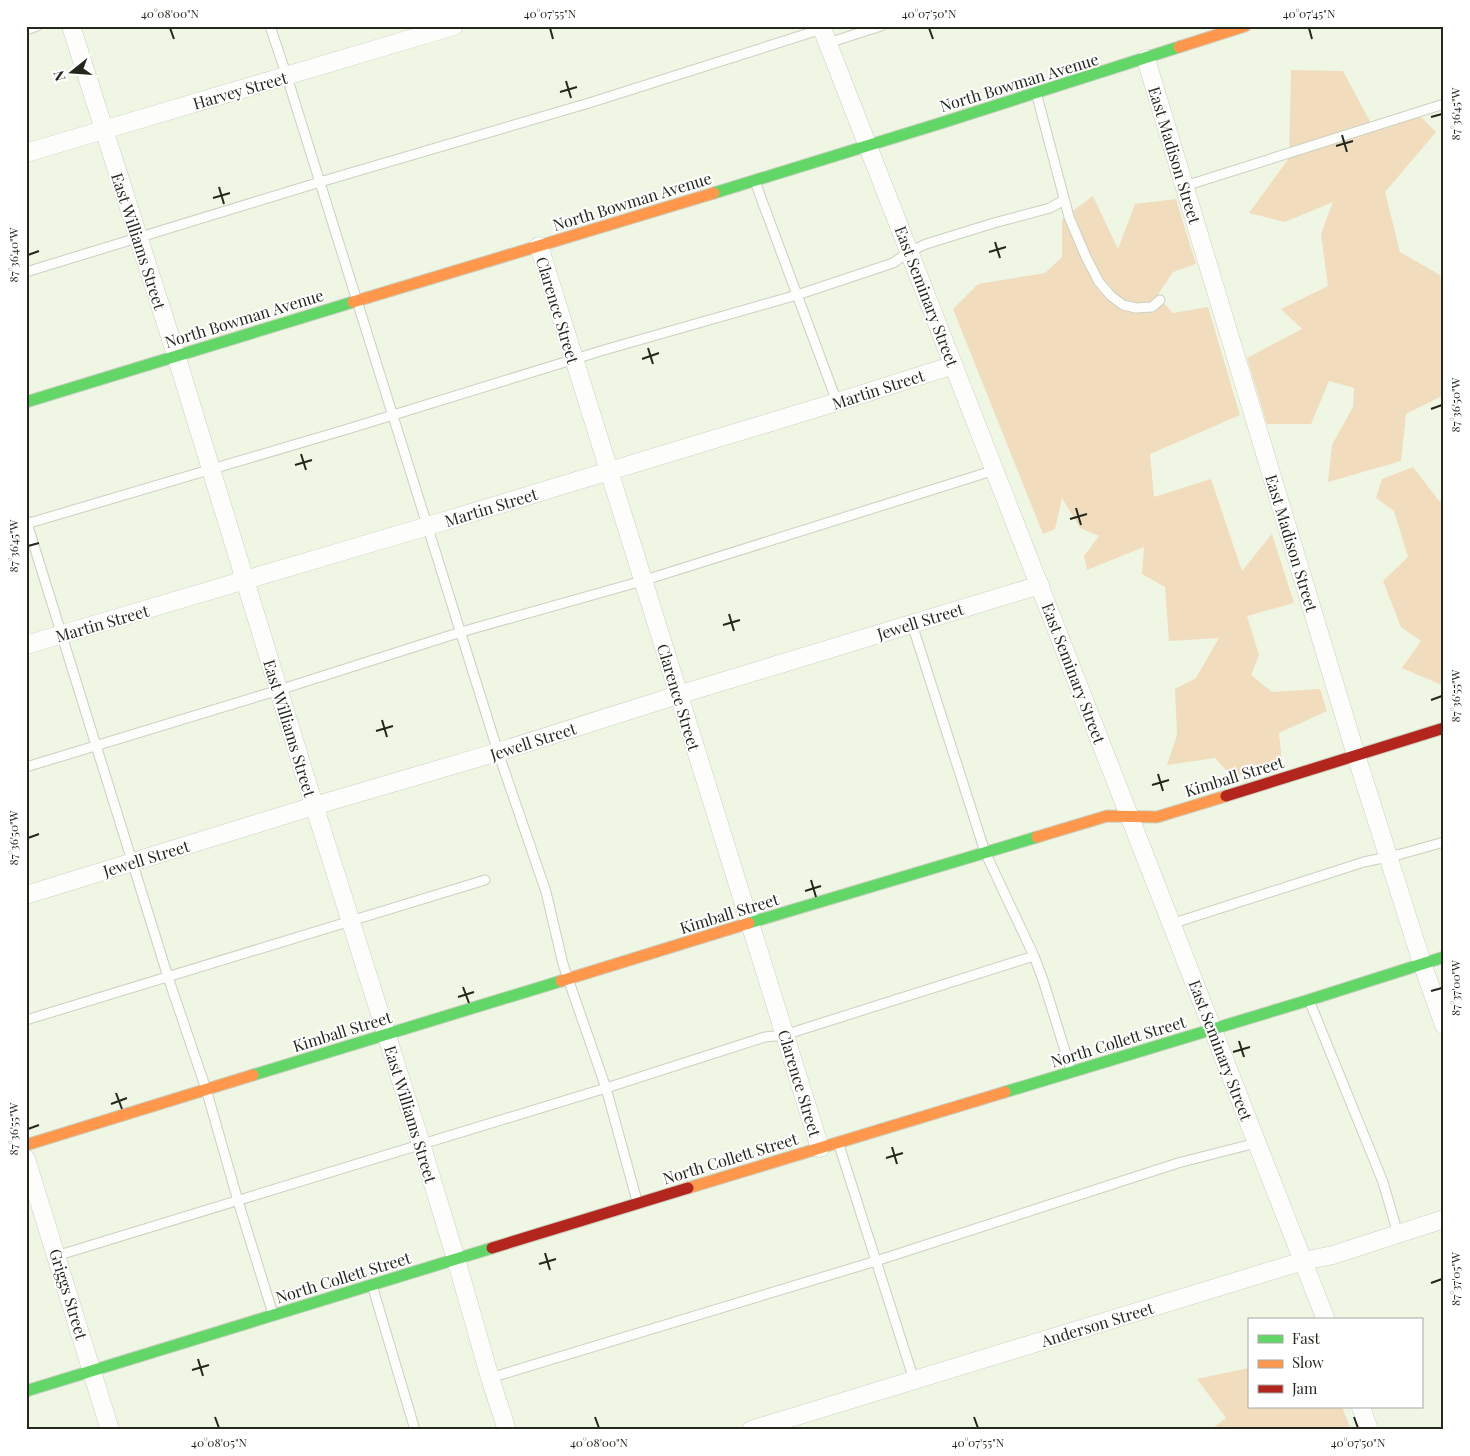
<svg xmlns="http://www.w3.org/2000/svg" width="1470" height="1456" font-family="'Playfair Display',serif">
	<rect width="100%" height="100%" fill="#f0f6e4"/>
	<!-- green -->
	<path fill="#f1dcbe" d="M1291,70L1343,71L1374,129L1419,115L1436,132L1385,192L1400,252L1440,275L1444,302V395L1406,414L1401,461L1328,482L1332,445L1353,407L1354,388L1329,381L1311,424H1267L1247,358L1302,329L1281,309L1328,286L1321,234L1333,202L1285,222L1249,213L1289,158Z
		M1093,196L1118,249L1135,204L1176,199L1196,264L1173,272L1157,296L1173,313L1208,307L1240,415L1150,454L1154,497L1211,479L1242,571L1272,534L1294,603L1247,616L1259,655L1251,675L1272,692L1320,689L1327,711L1279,733L1282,762L1232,777L1215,758L1167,765L1177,735L1175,689L1196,678L1219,638L1169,641L1165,587L1142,574L1144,547L1087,570L1084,556L1099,536L1080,528L1062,498L1055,529L1043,534L953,309L978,284L1045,273L1062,257V219Z
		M1413,467L1439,501H1444V686L1402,668L1421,641L1401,627L1383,581L1408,557L1394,511L1376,498L1382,479Z
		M1249,1368V1407H1342L1351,1430H1210L1226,1418L1197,1379Z"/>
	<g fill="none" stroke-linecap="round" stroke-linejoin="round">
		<!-- lane casing -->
		<g stroke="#cbd0c1" stroke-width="11">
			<path id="lane" d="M270,26L287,77L498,752L546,892L563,964L606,1088L637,1201
				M26,30L37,26
				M828,43L881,26
				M1037,96L1069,217L1086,257L1099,282L1111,296L1123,305L1136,308L1152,307L1160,300
				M755,181L761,198L837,402
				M1185,186L1444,104
				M26,272L320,182L589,103L822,29
				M26,520L168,977L206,1089L238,1201L273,1314
				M26,524L351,428L604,350L797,295L893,263L909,252L926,244L994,223L1050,208L1064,200
				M912,624L985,852L1034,956L1043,980L1071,1070
				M26,767L279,690L461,632L642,581L995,470
				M1171,924L1364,862L1401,854L1444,842
				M1309,1000L1383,1182L1398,1234
				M26,1020L485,880
				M839,1145L914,1380
				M56,1256L606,1088L765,1037L785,1035L800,1030L1034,956
				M372,1285L415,1430
				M490,1378L876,1261L1178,1163L1256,1143"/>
		</g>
		<!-- street casing -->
		<g stroke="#cbd0c1" stroke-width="19">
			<path id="street" d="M71,26L176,355L309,789L421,1144L456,1259L490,1378L507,1430
				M821,26L1326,1320
				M1146,59L1356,755L1422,963L1444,1025
				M26,153L454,26
				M539,246L820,1148
				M26,645L428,526L837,402L954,365
				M26,895L314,806L498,752L678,695L1040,585
				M26,1159L110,1430
				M1361,1407L1369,1430
				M751,1430L1303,1261L1333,1255L1444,1219"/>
		</g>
		<!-- fast casing -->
		<g stroke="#cbd0c1" stroke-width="13">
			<path id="fast" d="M714,193L941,123L1179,47
				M26,402L353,302
				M749,923L1037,837
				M253,1075L561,981
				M1005,1092L1309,1000L1444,957
				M26,1391L492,1248"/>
		</g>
		<!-- slow casing -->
		<g stroke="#cbd0c1" stroke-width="13">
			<path id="slow" d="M1179,47L1245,26
				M353,302L714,193
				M1037,837L1107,816L1157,817L1226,796
				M561,981L749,923
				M26,1145L253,1075
				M688,1188L1005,1092"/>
		</g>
		<!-- jam casing -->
		<g stroke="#cbd0c1" stroke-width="13">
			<path id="jam" d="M1226,796L1444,728
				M492,1248L688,1188"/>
		</g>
		<!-- lane -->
		<use href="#lane" stroke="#fdfefb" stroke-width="9"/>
		<!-- street -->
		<use href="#street" stroke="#fdfefb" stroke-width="18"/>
		<!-- fast -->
		<use href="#fast" stroke="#63d668" stroke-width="11"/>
		<!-- slow -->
		<use href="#slow" stroke="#ff974d" stroke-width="11"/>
		<!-- jam -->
		<use href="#jam" stroke="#b3261e" stroke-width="11"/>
	</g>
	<!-- ticks -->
	<path fill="none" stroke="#24281c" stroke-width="2" d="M170,28L174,39M550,28L553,39M929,28L933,39M1309,28L1312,39M566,81L571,98M560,92L577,87M1431,117L1442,114M1342,135L1347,152M1336,146L1353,141M219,187L224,204M213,198L230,193M995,242L1000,258M989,252L1006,247M28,255L39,251M648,348L653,364M642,359L659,353M1431,409L1442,405M301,454L306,470M295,465L312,460M1076,508L1081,525M1070,519L1087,514M28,546L39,543M729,614L734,631M723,625L740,620M1431,700L1442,696M382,720L387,737M376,731L393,726M1158,774L1163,791M1152,785L1169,780M28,838L39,834M811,880L816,897M805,891L821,886M463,987L469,1003M1431,991L1442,988M458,997L474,992M1239,1041L1244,1057M1233,1052L1250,1047M116,1093L122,1109M111,1104L127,1098M28,1129L39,1125M892,1147L897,1164M886,1158L903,1153M545,1253L550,1270M539,1264L556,1259M1431,1283L1442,1279M198,1359L203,1376M192,1370L209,1365M215,1417L219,1428M595,1417L599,1428M974,1417L978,1428M1354,1417L1358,1428"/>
	<g text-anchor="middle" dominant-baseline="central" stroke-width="4" stroke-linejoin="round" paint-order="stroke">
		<!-- street labels -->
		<g font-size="16" fill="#24281c" stroke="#fff">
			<text transform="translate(1019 82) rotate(-17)">North Bowman Avenue</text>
			<text transform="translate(240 90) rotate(-16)">Harvey Street</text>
			<text transform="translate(1175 155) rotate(73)">East Madison Street</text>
			<text transform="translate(632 201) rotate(-17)">North Bowman Avenue</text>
			<text transform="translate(139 241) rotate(72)">East Williams Street</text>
			<text transform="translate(927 296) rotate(69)">East Seminary Street</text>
			<text transform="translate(558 310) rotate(73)">Clarence Street</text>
			<text transform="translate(244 318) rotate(-17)">North Bowman Avenue</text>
			<text transform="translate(878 389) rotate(-18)">Martin Street</text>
			<text transform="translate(491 507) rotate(-17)">Martin Street</text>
			<text transform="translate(1292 543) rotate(73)">East Madison Street</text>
			<text transform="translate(920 621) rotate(-17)">Jewell Street</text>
			<text transform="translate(102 623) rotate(-16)">Martin Street</text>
			<text transform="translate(1074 673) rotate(69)">East Seminary Street</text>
			<text transform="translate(679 697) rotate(73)">Clarence Street</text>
			<text transform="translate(290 728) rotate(73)">East Williams Street</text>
			<text transform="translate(533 741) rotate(-18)">Jewell Street</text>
			<text transform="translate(1234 776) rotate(-17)">Kimball Street</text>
			<text transform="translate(146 858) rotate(-17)">Jewell Street</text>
			<text transform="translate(729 913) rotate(-17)">Kimball Street</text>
			<text transform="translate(342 1031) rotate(-17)">Kimball Street</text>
			<text transform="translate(1118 1041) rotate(-17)">North Collett Street</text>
			<text transform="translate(1221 1050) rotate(69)">East Seminary Street</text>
			<text transform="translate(800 1083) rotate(73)">Clarence Street</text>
			<text transform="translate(411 1114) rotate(73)">East Williams Street</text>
			<text transform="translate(730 1158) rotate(-17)">North Collett Street</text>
			<text transform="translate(343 1277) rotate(-17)">North Collett Street</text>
			<text transform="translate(69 1294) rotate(73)">Griggs Street</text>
			<text transform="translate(1097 1324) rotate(-17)">Anderson Street</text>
		</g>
	</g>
	<!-- border -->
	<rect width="1470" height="1456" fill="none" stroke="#ffffff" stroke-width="55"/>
	<!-- legend -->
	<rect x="1248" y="1318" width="175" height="90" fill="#ffffff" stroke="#a7a9a4"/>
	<rect x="1258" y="1335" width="25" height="8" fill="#63d668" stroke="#a7a9a4"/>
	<text x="1292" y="1344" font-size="15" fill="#24281c">Fast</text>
	<rect x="1258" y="1360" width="25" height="8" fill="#ff974d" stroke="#a7a9a4"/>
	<text x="1292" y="1368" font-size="15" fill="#24281c">Slow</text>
	<rect x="1258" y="1385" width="25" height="8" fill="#b3261e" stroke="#a7a9a4"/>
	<text x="1292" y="1394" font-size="15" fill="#24281c">Jam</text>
	<!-- north arrow -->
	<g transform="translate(72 72) rotate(253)" stroke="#ffffff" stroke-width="4" paint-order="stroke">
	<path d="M0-4L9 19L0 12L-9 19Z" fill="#24281c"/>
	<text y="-8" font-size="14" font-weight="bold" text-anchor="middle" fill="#24281c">N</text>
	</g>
	<rect x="28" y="28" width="1414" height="1400" fill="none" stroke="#24281c" stroke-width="2"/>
	<g font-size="12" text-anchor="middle" fill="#24281c">
		<text x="170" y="18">40°08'00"N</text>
		<text x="550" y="18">40°07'55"N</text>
		<text x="929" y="18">40°07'50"N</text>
		<text x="1309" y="18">40°07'45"N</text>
		<text transform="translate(1456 114) rotate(-90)" y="4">87°36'45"W</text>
		<text transform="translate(14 255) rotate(-90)" y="4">87°36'40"W</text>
		<text transform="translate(1456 405) rotate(-90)" y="4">87°36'50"W</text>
		<text transform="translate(14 546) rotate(-90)" y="4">87°36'45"W</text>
		<text transform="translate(1456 696) rotate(-90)" y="4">87°36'55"W</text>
		<text transform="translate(14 838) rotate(-90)" y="4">87°36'50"W</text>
		<text transform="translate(1456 988) rotate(-90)" y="4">87°37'00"W</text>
		<text transform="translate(14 1129) rotate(-90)" y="4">87°36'55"W</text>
		<text transform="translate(1456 1279) rotate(-90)" y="4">87°37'05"W</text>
		<text x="219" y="1447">40°08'05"N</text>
		<text x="599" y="1447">40°08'00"N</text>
		<text x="978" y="1447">40°07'55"N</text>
		<text x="1358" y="1447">40°07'50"N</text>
	</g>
</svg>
